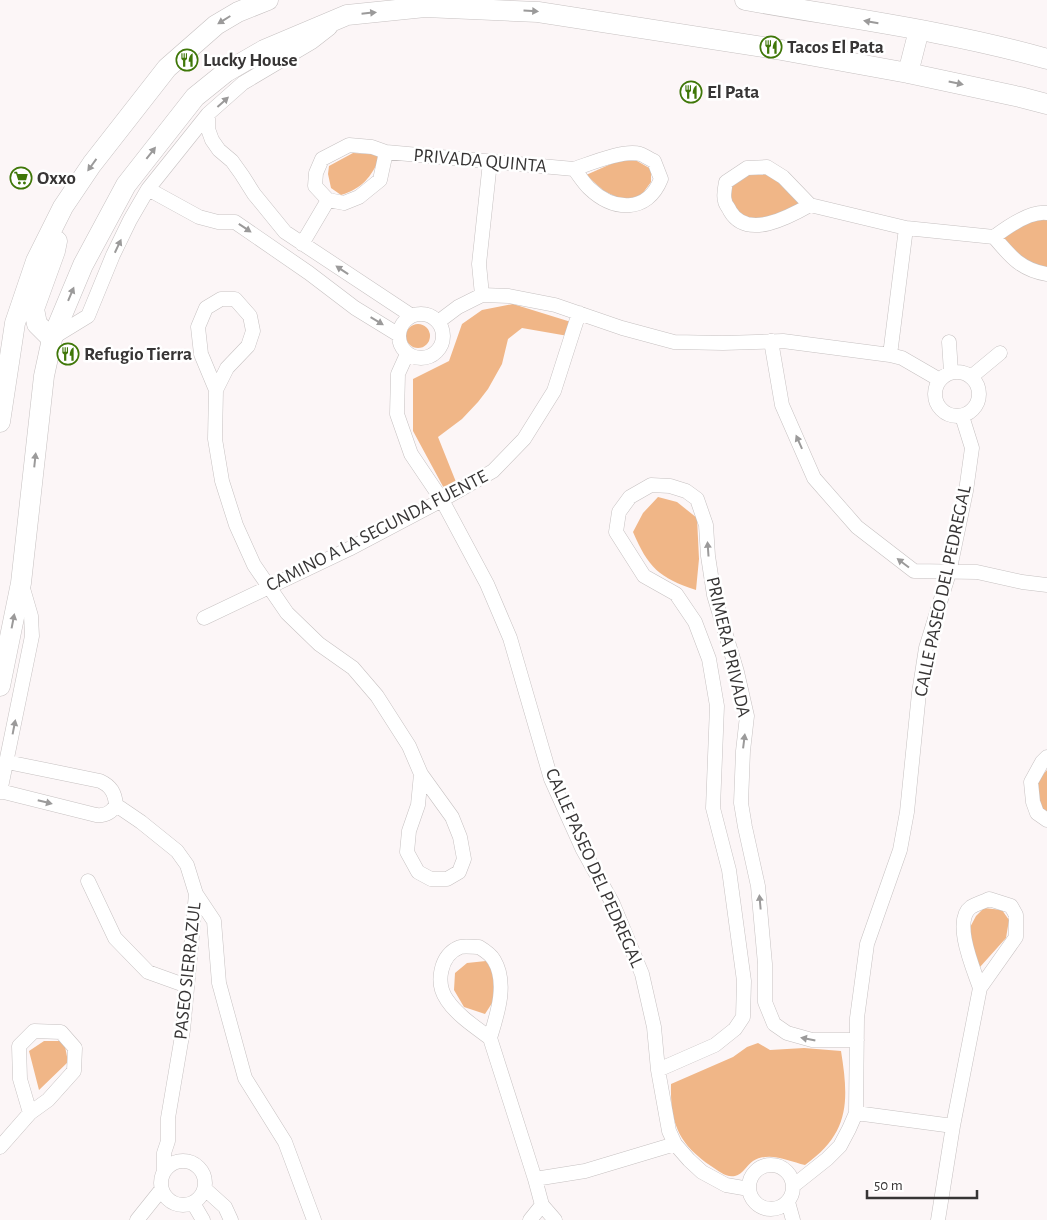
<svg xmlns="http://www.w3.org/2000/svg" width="1047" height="1220" font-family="'Alegreya Sans',sans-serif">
	<rect width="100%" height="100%" fill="#fcf6f7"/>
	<!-- green -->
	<path fill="#f0b687" d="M353,153L373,154L380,158C370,178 363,188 341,195L331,188L328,174L329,166Z
		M620,160L637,161L651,169V182L640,197L627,202L604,191L586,175Z
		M764,169L807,205L771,221L735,215L728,199L730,183L745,171Z
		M1047,217V269L1034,270L998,237L1010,228Z
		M513,304L571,322L568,336L522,328L508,339L502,364L488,389L478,402L462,419L438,437L458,487L446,492L413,431V379L449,361L462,324L482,310Z
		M406 336a12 12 0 1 1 24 0a12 12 0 1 1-24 0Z
		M658,497L677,502L697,518L699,559L696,590C659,578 648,567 633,532L643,513Z
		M1047,770V816L1042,812L1036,782Z
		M984,908L1002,910L1009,920L1006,938L980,967L967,933L976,916Z
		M486,961L497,978L496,997L485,1014L464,1007L454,990L455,973L467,963Z
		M44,1041H64L68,1062L39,1090L29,1051Z
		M758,1043L770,1050L804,1048L841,1051C849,1101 850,1133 805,1165C788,1161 770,1151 753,1161C747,1165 743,1174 735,1176C726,1178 719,1171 711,1166C679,1144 670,1124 671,1084L733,1057L747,1047Z"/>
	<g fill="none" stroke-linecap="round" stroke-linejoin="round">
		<!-- minor casing -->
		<g stroke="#c6c1c1" stroke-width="15">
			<path id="minor" d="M208,114V129L212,140L219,150L232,161L242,175L254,194L285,232L412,316
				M386,152L380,180L359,197L344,203L328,200L315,186L316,173L322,159L349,145L372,147L386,152L574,169C589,164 624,149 640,154C644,155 649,159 654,161L661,179C647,214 613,211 589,188C583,182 579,175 574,169
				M767,167L783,177L810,205C789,217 747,240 730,211C729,208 725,204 725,201C723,196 725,187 726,182L747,168Z
				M148,189L199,217L218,222H235L309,273L355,308L399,335
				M810,205L906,228L994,237
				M994,237C1010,256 1021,270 1047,274
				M994,237C1007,227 1030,211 1047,213
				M302,244L328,200
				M482,295L479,264L490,162
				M399 336a22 22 0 1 1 44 0a22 22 0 1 1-44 0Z
				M438,322L458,307L482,295L509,296L555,305L622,328L674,342L723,343L783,341L890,355L902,358L940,380
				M52,338L88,316L113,255L130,220L148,189L208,114L243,83L312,42L330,28
				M771,341L782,405L814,478L857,527L914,571L977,572L1022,582L1047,585
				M949,342L951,372
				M407,354L398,374L397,414L411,454L442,500L487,584L510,638L551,779L582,848L613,904L642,974L654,1027L658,1070L669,1131L675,1144L689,1160L702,1172L726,1185L749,1189
				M890,355L906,228
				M935 394a22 22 0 1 1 44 0a22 22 0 1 1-44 0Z
				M971,377L1000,353
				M216,390L227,368L248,346L253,331L250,316L235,299H221L206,308L198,327L201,354L216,390L215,439L222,481L236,525L254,565L287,613L319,644L353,668L377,696L409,746L421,774L452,817L460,837L464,859L459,872L447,879H431L418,872L407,852L409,831L418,805L421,774
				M204,618L349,549L442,500L493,471L524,439L554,391L579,313
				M1047,757L1042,762L1031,782L1033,802L1037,813L1047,820
				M0,791L96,815C105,816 111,813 116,805C115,793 111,786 100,781L7,762
				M0,792L32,636L31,616L22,585
				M116,805L141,822L177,851L187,865L196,894L183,1030L168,1118V1141L164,1153V1170
				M88,881L115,938L148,972L187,986
				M196,894L214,921L219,983L245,1078L285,1142L314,1220
				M490,1038C475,1027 457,1015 447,1000C435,983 440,955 460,947C465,946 474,947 479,947C484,950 491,955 494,960C508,983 497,1015 490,1038L535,1179L542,1205L555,1220
				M658,1070L715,1045L735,1029L743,1017L744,981L729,870L713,808L717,706L709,659L695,622L676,594L644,576L616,532L619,512L630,497L651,485L670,486L686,491L697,499L706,525L708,556L714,595L737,672L747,716L743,751L741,803L745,827L758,886L765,964V1002L774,1024L787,1033L812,1040H857
				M856,1113L953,1126
				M0,1147L30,1113L48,1100L74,1071L75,1048L61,1032L34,1031L19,1046L20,1079L30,1113
				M161 1183a22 22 0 1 1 44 0a22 22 0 1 1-44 0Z
				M749 1187a22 22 0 1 1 44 0a22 22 0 1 1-44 0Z
				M535,1179L585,1171L675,1144
				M793,1186L827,1159L840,1146L849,1129L856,1113L857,1018L867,944L900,850L907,812L919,693L926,648L949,573L966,491L972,448L962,416
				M205,1189L225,1207L231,1220
				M788,1202L793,1220
				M193,1203L203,1220
				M137,1220L161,1190
				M530,1220L542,1205
				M938,1220L953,1126L980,988L1016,937V915L1011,906L989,899C983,902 976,904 971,907C952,921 974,970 980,988"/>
		</g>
		<!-- secondary casing -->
		<g stroke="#c6c1c1" stroke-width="21">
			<path id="secondary" d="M745,0C846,18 949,31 1047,59
				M908,73L919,30
				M52,339L37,324L34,309L55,251L57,241
				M0,422L15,323L36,261L63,207L92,164L167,68L216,25L238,12L268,0
				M0,686L21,583L44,376L52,339L83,265L126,185L195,97L226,72L264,50L347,15L425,7L538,12L776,49L908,73L1020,97L1047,104"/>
		</g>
		<!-- minor -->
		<use href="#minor" stroke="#fff" stroke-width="14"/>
		<!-- secondary -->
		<use href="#secondary" stroke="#fff" stroke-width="20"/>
	</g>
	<!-- one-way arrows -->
	<defs><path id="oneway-solid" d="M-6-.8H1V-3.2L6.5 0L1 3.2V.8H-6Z" transform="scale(1.25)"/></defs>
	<g fill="#9b9a9a">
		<use href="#oneway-solid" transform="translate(531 11) rotate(3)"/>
		<use href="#oneway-solid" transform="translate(369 13) rotate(-6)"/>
		<use href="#oneway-solid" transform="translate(224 20) rotate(148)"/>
		<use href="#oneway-solid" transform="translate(871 22) rotate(-170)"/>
		<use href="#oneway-solid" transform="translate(956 83) rotate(12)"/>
		<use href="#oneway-solid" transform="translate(223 102) rotate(-42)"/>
		<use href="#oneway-solid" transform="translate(151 153) rotate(-52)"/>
		<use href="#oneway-solid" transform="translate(92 165) rotate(126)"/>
		<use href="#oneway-solid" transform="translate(245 228) rotate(34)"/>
		<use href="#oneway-solid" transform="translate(118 246) rotate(-65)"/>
		<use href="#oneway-solid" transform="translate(342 270) rotate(-146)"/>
		<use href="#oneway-solid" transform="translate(71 294) rotate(-67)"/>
		<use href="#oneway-solid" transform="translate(377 321) rotate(31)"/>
		<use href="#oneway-solid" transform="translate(799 442) rotate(-114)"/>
		<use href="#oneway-solid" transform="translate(35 460) rotate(-84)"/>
		<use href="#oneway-solid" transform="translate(708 549) rotate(-94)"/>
		<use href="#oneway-solid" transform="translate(903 563) rotate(-143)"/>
		<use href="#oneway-solid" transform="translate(13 621) rotate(-79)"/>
		<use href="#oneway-solid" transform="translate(14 727) rotate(-79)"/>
		<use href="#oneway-solid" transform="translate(744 741) rotate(-83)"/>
		<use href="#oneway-solid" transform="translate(45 802) rotate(14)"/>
		<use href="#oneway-solid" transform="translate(760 902) rotate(-95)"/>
		<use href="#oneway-solid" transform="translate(808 1039) rotate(-169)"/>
	</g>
	<!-- icons -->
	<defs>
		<g id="restaurant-ring" transform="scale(1.125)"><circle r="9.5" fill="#fff" stroke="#3f7708" stroke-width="1.5"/><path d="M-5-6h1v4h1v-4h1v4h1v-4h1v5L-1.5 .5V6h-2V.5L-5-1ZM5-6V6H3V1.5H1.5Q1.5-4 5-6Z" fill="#3f7708"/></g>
		<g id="supermarket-ring" transform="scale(1.125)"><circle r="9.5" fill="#fff" stroke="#3f7708" stroke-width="1.5"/><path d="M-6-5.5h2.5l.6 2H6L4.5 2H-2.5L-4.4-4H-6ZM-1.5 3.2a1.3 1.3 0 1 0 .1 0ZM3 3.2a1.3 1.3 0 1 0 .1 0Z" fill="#3f7708"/></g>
	</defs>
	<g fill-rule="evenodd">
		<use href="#restaurant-ring" x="771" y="47"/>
		<use href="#restaurant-ring" x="187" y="60"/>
		<use href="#restaurant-ring" x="691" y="92"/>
		<use href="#supermarket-ring" x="21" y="178"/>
		<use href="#restaurant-ring" x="68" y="354"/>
	</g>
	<g text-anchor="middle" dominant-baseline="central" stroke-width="5" stroke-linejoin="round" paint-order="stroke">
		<!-- poi labels -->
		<g font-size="19" font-weight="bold" fill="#373535" stroke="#fff" text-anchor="start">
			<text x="787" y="47">Tacos El Pata</text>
			<text x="203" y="60">Lucky House</text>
			<text x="707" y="92">El Pata</text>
			<text x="37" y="178">Oxxo</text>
			<text x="84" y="354">Refugio Tierra</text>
		</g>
		<!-- street labels -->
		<g font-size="19" fill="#373535" stroke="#fff">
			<text transform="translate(480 161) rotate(5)">PRIVADA QUINTA</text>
			<text transform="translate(377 531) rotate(-27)">CAMINO A LA SEGUNDA FUENTE</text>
			<text transform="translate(943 591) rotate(-78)">CALLE PASEO DEL PEDREGAL</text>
			<text transform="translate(728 647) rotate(77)">PRIMERA PRIVADA</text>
			<text transform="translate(594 868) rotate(66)">CALLE PASEO DEL PEDREGAL</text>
			<text transform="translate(188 971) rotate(-84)">PASEO SIERRAZUL</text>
		</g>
	</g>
	<!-- scale -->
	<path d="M867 1190v8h110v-8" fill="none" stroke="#373535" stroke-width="2.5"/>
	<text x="874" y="1190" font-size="15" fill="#373535" stroke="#ffffff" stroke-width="4" paint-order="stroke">50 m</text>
</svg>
